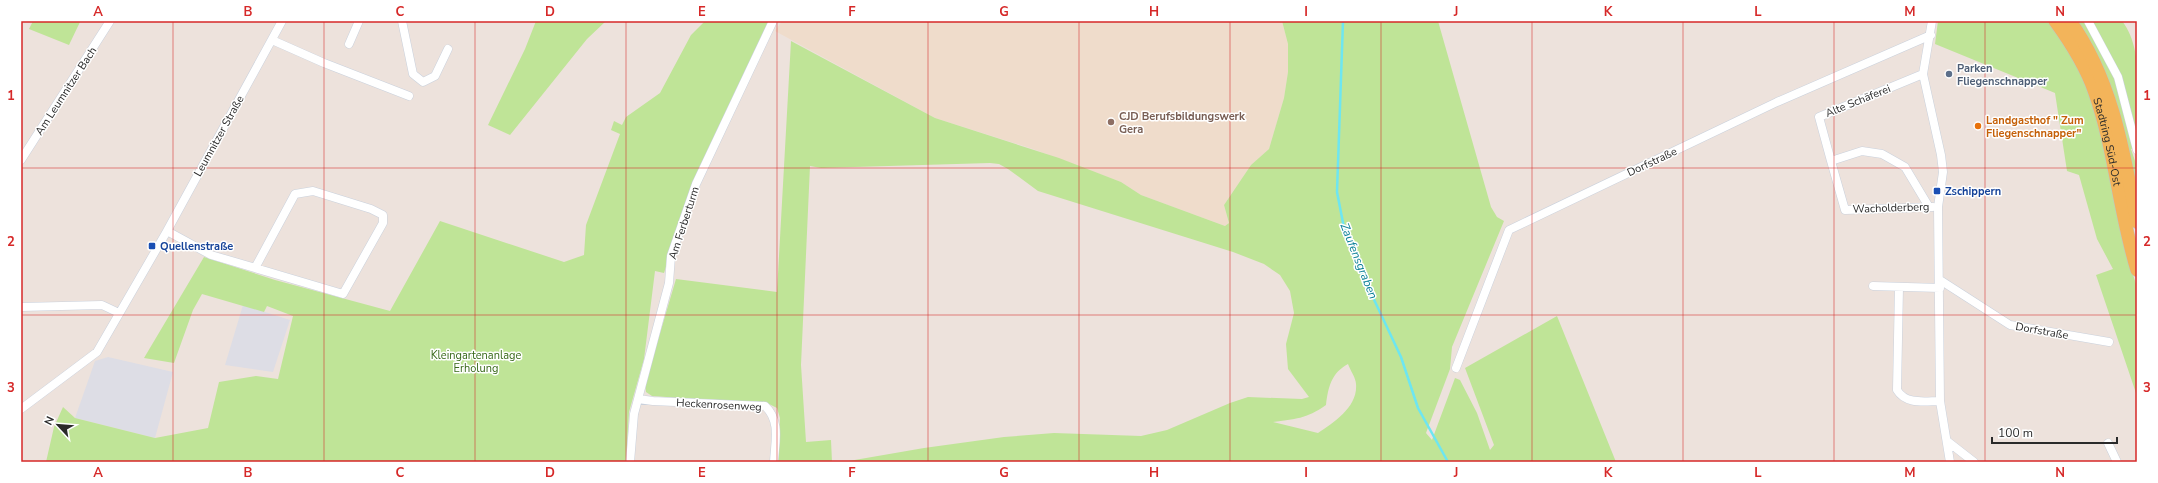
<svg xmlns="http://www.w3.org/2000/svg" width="2158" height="483" font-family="'Nunito Sans',sans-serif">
	<rect width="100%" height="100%" fill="#ede2dc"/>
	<!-- industrial -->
	<path fill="#dddde5" d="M243,305L290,320L273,372L225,365Z
		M108,357L173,372L155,438L75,418L95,361Z"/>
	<!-- education -->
	<path fill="#efdccb" d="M782,21H1282L1288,44V72L1284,98L1269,149L1251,165L1224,205L1229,223L1225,226L1141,195L1121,182L1033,149L935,118L775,31Z"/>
	<!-- green -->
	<path fill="#bfe497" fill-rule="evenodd" d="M33,21H78L80,22L69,45L29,29Z
		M536,21H606L587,39L510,135L488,125L525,49Z
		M705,21H769L690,191L664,273L655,271L644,359L629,412L626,462H46L54,427L63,407L75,418L155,438L208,428L219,382L256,376L278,379L293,316L267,306L264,312L202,294L193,310L174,363L144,358L204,257L275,280L390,311L440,221L564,262L584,255L586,225L620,134L611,130L614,121L622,125L626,117L660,93L691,35Z
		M1282,21H1438L1491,207L1497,217L1504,221L1452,347L1450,369L1426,433L1432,440L1455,378L1460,380L1477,413L1490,450L1494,445L1465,368L1557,316L1616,462H843L924,448L1004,437L1054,433L1141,436L1167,430L1230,403L1248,397L1302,399L1309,397L1288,369L1286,344L1294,313L1290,291L1280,275L1264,264L1233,252L1038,191L1008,169L999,164L990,163L821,168L810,166L801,365L806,442L831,440L832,462H778L780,418L777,408L769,404L652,396L646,392L645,384L676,279L777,292L791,41L935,118L1059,158L1121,182L1141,195L1225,226L1229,223L1224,205L1251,165L1269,149L1284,98L1288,72V44ZM1348,364C1350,370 1356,378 1356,384C1358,407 1334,422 1318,433L1273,422C1295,419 1306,419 1326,405C1328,388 1331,373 1348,364Z
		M1938,21H2050L2075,61L2092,101L2105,149L2126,253L2137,287V396L2096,275L2113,269L2097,239L2079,175L2067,171L2055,93L1935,44Z
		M2076,21H2085L2115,79L2134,148L2131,149L2137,167V200Z
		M2092,21H2122C2145,50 2137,104 2137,139L2133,122Z"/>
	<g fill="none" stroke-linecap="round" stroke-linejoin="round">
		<!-- stream -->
		<path stroke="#6de6f1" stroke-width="2.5" d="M1343,21L1337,192L1344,228L1362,274L1401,357L1418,408L1448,462"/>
		<!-- minor casing -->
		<g stroke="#cad1dc" stroke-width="9">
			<path id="minor" d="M402,21L413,74L423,82L435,76L448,49
				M1932,21L1923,74L1941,155L1943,172L1938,207L1940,401L1950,462
				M2088,21L2118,77L2137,150
				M272,40L324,63L409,96
				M349,44L359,21
				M1923,74L1819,117L1831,161L1862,151L1882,154L1905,167L1929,207
				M21,160L110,21
				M1831,161L1845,210L1933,207
				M167,231L211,255L343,294L383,223V215L371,209L313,191L295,194L255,268
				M1940,280L2010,325L2109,342
				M1873,286L1940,288
				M1899,287L1897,390C1906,405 1925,401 1940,401
				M21,307L102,305L119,313
				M1456,368L1509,230L1777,102L1931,35
				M638,399L653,401L765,406C781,421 775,442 774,462
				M21,409L97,352L167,231L282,21
				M1947,441L1974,462
				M2108,443L2117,462
				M630,462L634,414L669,283L671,256L696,184L773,21"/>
		</g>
		<!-- primary casing -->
		<g stroke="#c3c3c3" stroke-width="14">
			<g id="primary">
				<path id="s1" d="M2055,21C2071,43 2086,66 2095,93C2115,150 2119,212 2137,270"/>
				<path d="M2070,21C2112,79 2124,153 2137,222"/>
			</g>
		</g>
		<!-- minor -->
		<use href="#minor" stroke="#fff" stroke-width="8"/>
		<!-- primary -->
		<use href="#primary" stroke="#f3b45a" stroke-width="13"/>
	</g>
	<!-- grid -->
	<path fill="none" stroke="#d62828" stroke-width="1" stroke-opacity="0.55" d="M173,21V462M324,21V462M475,21V462M626,21V462M777,21V462M928,21V462M1079,21V462M1230,21V462M1381,21V462M1532,21V462M1683,21V462M1834,21V462M1985,21V462M21,168H2137M21,315H2137"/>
	<!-- markers -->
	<circle fill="#5c6f8a" stroke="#fff" stroke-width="1.5" cx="1949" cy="74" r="4"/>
	<circle fill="#8d6e63" stroke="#fff" stroke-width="1.5" cx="1111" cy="122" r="4"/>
	<circle fill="#e8710a" stroke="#fff" stroke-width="1.5" cx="1978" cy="126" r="4"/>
	<g fill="#1a4fb4" stroke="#fff" stroke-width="1.5">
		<rect x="1933" y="187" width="8" height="8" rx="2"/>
		<rect x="148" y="242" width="8" height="8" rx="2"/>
	</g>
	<g text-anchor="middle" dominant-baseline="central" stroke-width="3" stroke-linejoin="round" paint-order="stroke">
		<!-- service labels -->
		<g font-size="11" font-weight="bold" fill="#4e5e75" stroke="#fff" text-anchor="start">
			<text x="1957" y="68">Parken<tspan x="1957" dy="13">Fliegenschnapper</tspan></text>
		</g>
		<!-- street labels -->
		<g font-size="11" fill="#2a2a2a" stroke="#fff">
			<text transform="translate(66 91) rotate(-57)">Am Leumnitzer Bach</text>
			<text transform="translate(1858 101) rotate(-22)">Alte Schäferei</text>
			<text transform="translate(219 136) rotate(-61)">Leumnitzer Straße</text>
			<text stroke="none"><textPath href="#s1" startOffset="133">Stadtring Süd-Ost</textPath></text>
			<text transform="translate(1652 162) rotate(-25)">Dorfstraße</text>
			<text transform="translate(1891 208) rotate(-2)">Wacholderberg</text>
			<text transform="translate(684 223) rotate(-72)">Am Ferberturm</text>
			<text transform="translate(2042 331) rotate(10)">Dorfstraße</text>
			<text transform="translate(719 405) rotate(3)">Heckenrosenweg</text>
		</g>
		<!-- education labels -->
		<g font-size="11" font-weight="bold" fill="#785e54" stroke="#fff" text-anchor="start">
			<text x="1119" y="116">CJD Berufsbildungswerk<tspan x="1119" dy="13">Gera</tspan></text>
		</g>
		<!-- food labels -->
		<g font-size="11" font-weight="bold" fill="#c56008" stroke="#fff" text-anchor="start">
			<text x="1986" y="120">Landgasthof " Zum<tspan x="1986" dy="13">Fliegenschnapper"</tspan></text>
		</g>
		<!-- transit labels -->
		<g font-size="11" font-weight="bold" fill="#164399" stroke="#fff" text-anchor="start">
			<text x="1945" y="191">Zschippern</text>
			<text x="160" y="246">Quellenstraße</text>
		</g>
		<!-- park labels -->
		<g font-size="11" fill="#386919" stroke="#fff">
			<text x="476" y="355">Kleingartenanlage<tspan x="476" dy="13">Erholung</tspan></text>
		</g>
		<!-- water labels -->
		<g font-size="12" font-style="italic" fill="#0b8097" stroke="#fff">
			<text transform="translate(1359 261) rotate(68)">Zaufensgraben</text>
		</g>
	</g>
	<!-- border -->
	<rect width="2158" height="483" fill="none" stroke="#ffffff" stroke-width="44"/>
	<!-- north arrow -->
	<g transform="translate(58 425) rotate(296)" stroke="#ffffff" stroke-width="3" paint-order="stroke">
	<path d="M0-3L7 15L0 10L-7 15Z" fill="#2a2a2a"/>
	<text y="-6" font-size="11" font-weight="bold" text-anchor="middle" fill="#2a2a2a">N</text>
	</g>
	<!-- scale -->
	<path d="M1992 437v6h125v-6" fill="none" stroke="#2a2a2a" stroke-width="2"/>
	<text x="1998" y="437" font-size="12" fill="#2a2a2a" stroke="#ffffff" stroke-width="3" paint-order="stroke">100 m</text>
	<rect x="22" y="22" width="2114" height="439" fill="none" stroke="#d62828" stroke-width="1.5"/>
	<g font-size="13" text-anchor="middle" font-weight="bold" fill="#d62828">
		<text x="98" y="16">A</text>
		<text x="248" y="16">B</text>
		<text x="400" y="16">C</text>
		<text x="550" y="16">D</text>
		<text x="702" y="16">E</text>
		<text x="852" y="16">F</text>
		<text x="1004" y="16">G</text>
		<text x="1154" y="16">H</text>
		<text x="1306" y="16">I</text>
		<text x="1456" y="16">J</text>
		<text x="1608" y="16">K</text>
		<text x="1758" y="16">L</text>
		<text x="1910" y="16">M</text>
		<text x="2060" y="16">N</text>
		<text x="11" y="100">1</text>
		<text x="2147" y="100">1</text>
		<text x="11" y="246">2</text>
		<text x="2147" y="246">2</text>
		<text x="11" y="392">3</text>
		<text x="2147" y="392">3</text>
		<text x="98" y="477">A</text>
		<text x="248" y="477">B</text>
		<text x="400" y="477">C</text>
		<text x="550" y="477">D</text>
		<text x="702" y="477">E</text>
		<text x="852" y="477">F</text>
		<text x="1004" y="477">G</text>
		<text x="1154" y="477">H</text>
		<text x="1306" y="477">I</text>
		<text x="1456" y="477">J</text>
		<text x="1608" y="477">K</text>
		<text x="1758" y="477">L</text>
		<text x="1910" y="477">M</text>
		<text x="2060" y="477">N</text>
	</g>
</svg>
